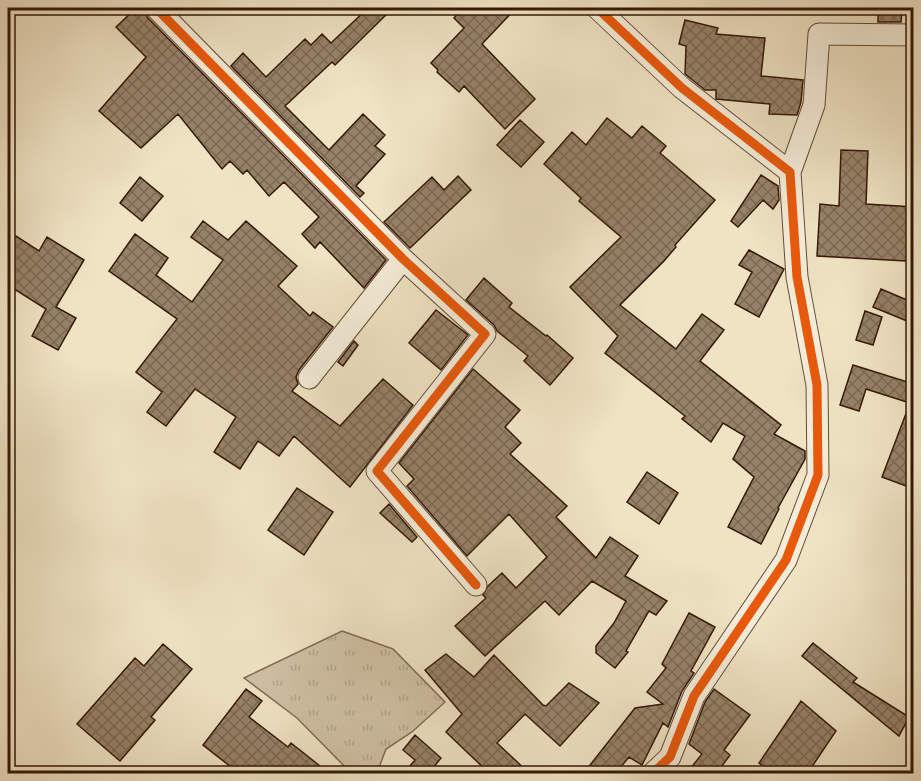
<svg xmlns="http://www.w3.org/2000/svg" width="921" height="781" font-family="'Libre Caslon Text',serif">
	<defs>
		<pattern id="grass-tufts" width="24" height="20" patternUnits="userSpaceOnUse" patternTransform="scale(1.5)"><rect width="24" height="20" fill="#cfc0a4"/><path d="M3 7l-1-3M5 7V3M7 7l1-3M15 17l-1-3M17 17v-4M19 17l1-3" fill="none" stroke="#b2a48c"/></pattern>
		<pattern id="building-cross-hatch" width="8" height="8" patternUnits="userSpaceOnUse" patternTransform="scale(1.5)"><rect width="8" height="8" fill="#968269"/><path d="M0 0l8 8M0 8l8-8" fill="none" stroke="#7b6954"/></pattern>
	</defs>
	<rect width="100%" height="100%" fill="#efe3c4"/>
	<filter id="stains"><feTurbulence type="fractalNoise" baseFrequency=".00333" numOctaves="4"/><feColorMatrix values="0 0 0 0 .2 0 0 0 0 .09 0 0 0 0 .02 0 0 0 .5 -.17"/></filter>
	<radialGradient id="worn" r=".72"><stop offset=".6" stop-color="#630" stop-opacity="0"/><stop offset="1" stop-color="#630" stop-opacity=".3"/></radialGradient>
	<!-- grass -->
	<path fill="url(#grass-tufts)" stroke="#826c55" stroke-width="1.5" d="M342,631L393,649L445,702L412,732L386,749L377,773H351L297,718L244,678Z"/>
	<!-- building -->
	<path fill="url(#building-cross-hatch)" stroke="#351806" stroke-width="1.5" d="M136,8H144L147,17L386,260L364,288L320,242L315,248L302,234L319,217L284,182L269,196L247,170L243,174L230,161L222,169L178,114L141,148L99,111L146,57L116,27Z
		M368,8H393L335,65L332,62L285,106L329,150L363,114L385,135L375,146L385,154L356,186L364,193L360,197L231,66L243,53L266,77L305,39L311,45L322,34L331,43Z
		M463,8H516L482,44L535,99L505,129L464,86L459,92L437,72L438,70L431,63L464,28L454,18Z
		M878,8H902L901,22H878Z
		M685,20L718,28L716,34L765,38L761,76L803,80L801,102L797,115L769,114L770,104L716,99V90H705L685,74L686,46L679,44Z
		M607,118L632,138L642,126L666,146L660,153L715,200L675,245L676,247L664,261L620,305L676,349L702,314L724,330L700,361L781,425L774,434L805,451V459L778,508L779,509L761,544L728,527L754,477L733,459L745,436L723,423L711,442L682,419L685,416L605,353L618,336L570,287L621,237L579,201L581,198L544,164L572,132L586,145Z
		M520,120L544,142L521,167L497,145Z
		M841,150L868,151L866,204L914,207V259H907L906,261L817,256L820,204L839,206Z
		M761,175L778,186L779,200L773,209L763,200L738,227L731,221Z
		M458,176L471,190L410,248L384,222L432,177L444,190Z
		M140,177L163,196L142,221L120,203Z
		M203,221L228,240L246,221L297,266L278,286L310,316L313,312L333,327L299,370L296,377L298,384L292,391L340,426L383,379L413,405L350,487L294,436L279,456L258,441L240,469L214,452L236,417L195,389L166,426L147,412L162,392L136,372L177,319L109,271L135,234L168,258L156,275L192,302L223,260L191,237Z
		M8,231L39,251L47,237L84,260L56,307L76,318L58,350L32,336L46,309L8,285Z
		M749,250L784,269L759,317L735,304L752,272L739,265Z
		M484,278L512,303L509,307L546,336L547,335L573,358L550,385L524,361L528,356L497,331L494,325L466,300Z
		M881,289L914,303L907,321L873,307Z
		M436,310L468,335L441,370L409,343Z
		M865,311L882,317L873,345L856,340Z
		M354,341L358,345L343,366L338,362Z
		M853,365L914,384V489L882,477L910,403L866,389L859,411L840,405Z
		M473,369L520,410L505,427L521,443L510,454L567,506L556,517L596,558L610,537L638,556L625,576L667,601L656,615L649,611L626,651L628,652L615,668L596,653V646L614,623L626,601L592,581L559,615L545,601L485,656L455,626L486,598L483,595L488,586L502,573L516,588L547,557L509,514L467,556L407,486L414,479L399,463Z
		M647,472L678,493L659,524L627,502Z
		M297,488L333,512L304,555L268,530Z
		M389,504L417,537L412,542L380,513Z
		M689,613L715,627L691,671L694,673L682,691L668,727L663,723L642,765L629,757L615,774H583L635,708L663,704L647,692L666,668L662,664Z
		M813,643L857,678L853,682L909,717L899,736L802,656Z
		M163,644L192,669L151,717L155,720L120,761L77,724L135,658L144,666Z
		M446,654L474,677L494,655L543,705L546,706L569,683L599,703L560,746L525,714L497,743L530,774H490L446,732L462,714L425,670Z
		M246,689L262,701L249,717L288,747L291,743L330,774H240L203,745Z
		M714,689L750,715L724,750L730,755L716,774H686L702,754L689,744L705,702Z
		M801,701L836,731L807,774H774L759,763Z
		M415,735L441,758L428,774H403L415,760L403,750Z"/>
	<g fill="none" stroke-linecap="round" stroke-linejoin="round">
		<!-- minor casing -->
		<g stroke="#644b36" stroke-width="23">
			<path id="minor" d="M156,8L403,259L485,334L377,471L476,585
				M597,8L682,88L790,172L797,277L817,385L818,475L786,560L694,696L670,757L652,774
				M790,172L814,105L819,34L914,35
				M309,378L403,259"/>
		</g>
		<!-- minor -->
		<use href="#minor" stroke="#f5edd9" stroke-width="21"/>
		<!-- cycleway casing -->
		<g stroke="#f5edd9" stroke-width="13">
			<path id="cycleway" d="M156,8L403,259L485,334L377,471L476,585
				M597,8L682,88L790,172L797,277L817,385L818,475L786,560L694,696L670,757L652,774"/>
		</g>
		<!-- cycleway -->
		<use href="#cycleway" stroke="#e8590c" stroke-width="9"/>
	</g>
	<!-- margin -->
	<rect width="921" height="781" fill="none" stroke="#efe3c4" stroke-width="30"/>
	<rect x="9" y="9" width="903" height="763" fill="none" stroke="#351806" stroke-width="3"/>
	<rect x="15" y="15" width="891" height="751" fill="none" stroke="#351806" stroke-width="1.5"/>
	<rect width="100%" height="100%" filter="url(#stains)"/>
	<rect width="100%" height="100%" fill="url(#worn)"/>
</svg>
